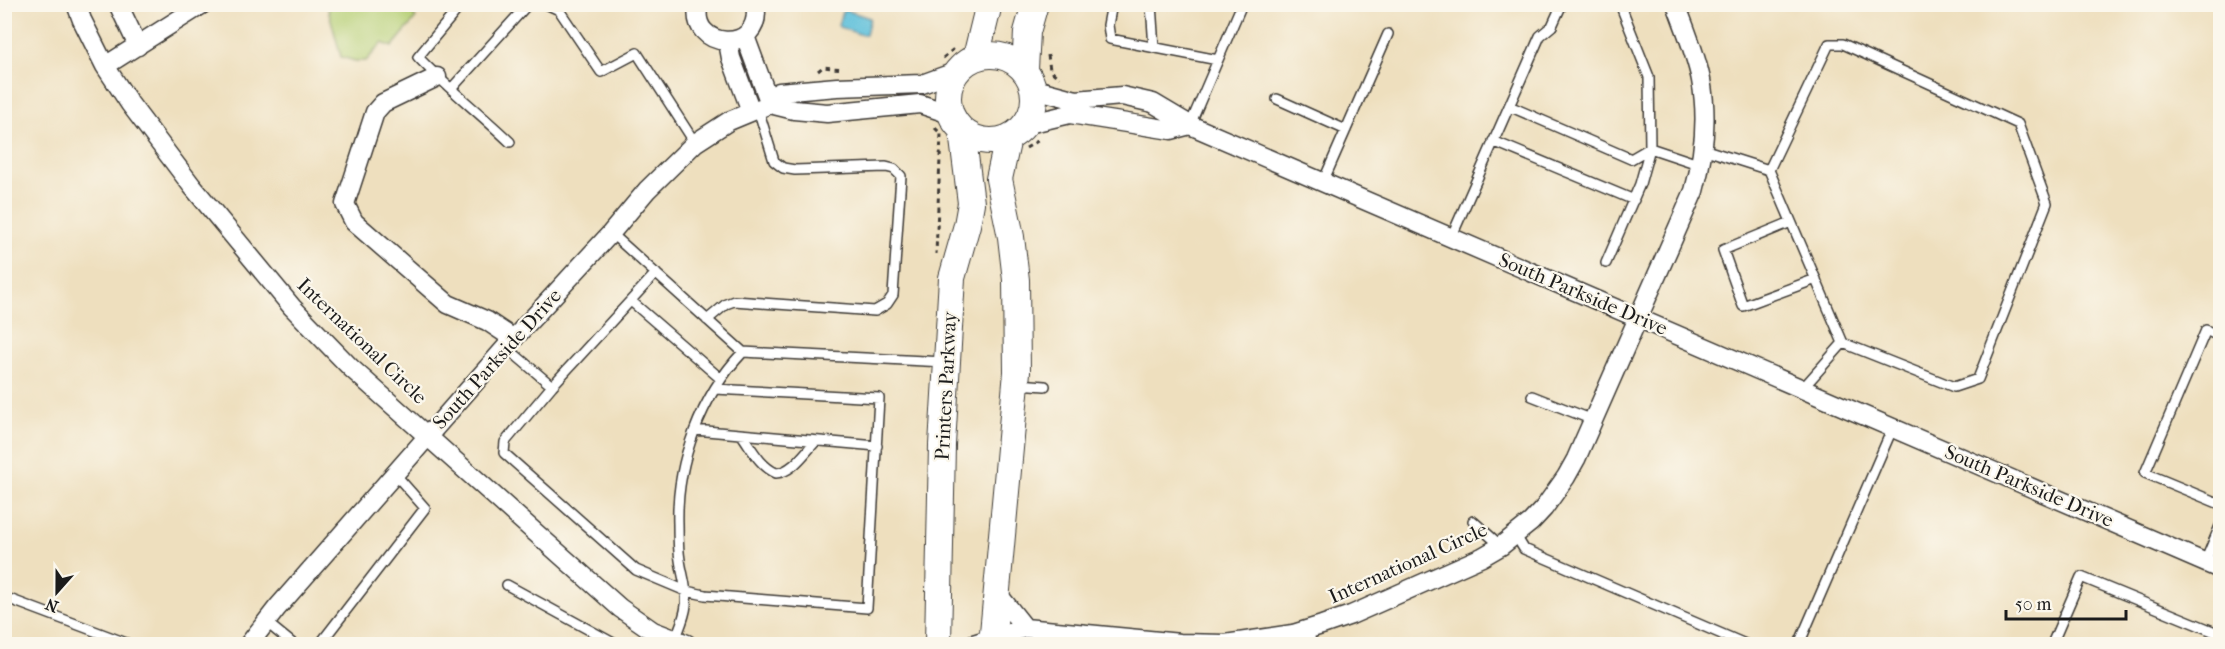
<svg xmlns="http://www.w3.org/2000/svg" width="2225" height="649" font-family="'IM FELL French Canon',serif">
	<rect width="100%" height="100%" fill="#fbf7ec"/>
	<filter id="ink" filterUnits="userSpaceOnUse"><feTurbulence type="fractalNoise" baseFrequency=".0167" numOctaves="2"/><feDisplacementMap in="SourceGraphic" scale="12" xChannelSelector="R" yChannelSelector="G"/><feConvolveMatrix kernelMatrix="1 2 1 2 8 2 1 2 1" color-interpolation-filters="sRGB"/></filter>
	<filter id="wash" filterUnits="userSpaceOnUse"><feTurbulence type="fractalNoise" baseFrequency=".008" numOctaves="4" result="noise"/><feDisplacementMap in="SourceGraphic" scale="24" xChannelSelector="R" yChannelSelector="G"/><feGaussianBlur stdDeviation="1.35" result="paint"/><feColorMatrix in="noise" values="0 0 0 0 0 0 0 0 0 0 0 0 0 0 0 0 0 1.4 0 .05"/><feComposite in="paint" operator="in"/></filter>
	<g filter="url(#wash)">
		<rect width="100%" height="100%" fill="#eedfbe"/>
		<!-- green -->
		<path fill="#b5cf74" stroke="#687648" stroke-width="1.5" d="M327,5H408L416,18L392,47L382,43L366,61H355L341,57Z"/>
		<!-- water -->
		<path fill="#5cbfda" stroke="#3c6e7b" stroke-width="1.5" d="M845,10L870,18L866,34L862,35L839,27L838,25L842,12Z"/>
	</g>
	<g filter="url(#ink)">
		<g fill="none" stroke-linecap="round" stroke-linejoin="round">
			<!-- service casing -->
			<g stroke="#3c3934" stroke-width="12">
				<path id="service" d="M462,4L418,57C446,87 480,113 510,142
					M546,4L559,10L601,72L637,53L695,143
					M1112,4L1108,25L1110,39L1218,60
					M1151,4L1154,48
					M452,88L528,4
					M1277,99L1346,130
					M1509,106L1631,159L1650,148L1701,165
					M1190,125L1242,4
					M1493,141L1634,200
					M1703,149L1769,170L1843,343L1803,388
					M1769,170L1829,44H1843L2018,124L2047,203L1978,379L1954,387L1843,343
					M1323,182L1388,34
					M1791,222L1723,250L1743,306L1816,279
					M611,233L743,352
					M1451,238L1540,36L1552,26L1562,4
					M1606,263L1640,184L1650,148L1649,77L1620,4
					M656,273L552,386L505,442L504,453L636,570L686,591L705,595L867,608L879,398L715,389
					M631,301L721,379
					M707,320L726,304L734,301L875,311L887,304L893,295L901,176L894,169L886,167L795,170L783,168L774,161L758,109
					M2220,337L2206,330L2145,473L2220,504
					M506,347L552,386
					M1019,384L1045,386
					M1532,396L1593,420
					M695,430L877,446
					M742,435C752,449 760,466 776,473C793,472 805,452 816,441
					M1473,521L1501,546
					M1516,536L1524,549L1745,644
					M2205,562L2220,526
					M507,585L615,644
					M4,597L129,644
					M266,622L293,644
					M1309,629L1311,644
					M675,640C679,629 685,617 686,605C688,590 682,575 680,560C678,548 678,536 678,524C676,463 701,396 743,352L945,362
					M320,644L425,508L395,474
					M648,644L653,631
					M1799,644L1893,427
					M2052,644L2081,577L2220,634"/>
			</g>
			<!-- minor casing -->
			<g stroke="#3c3934" stroke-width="21">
				<path id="minor" d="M76,4L82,20L105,66L130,104L192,186L292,307L351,368L620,608L653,631L687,644
					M118,4L138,46
					M699,4C686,50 765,56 755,4
					M745,36L770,104
					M728,42L731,58L751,111
					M105,66L203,4
					M437,77L383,103L375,112L345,204L354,222L448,304L487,321L514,339
					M1035,89L1076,100L1122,96L1153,103L1190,125L2220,569
					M770,104L779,92L837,87L922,84L955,72
					M1028,124L1070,114L1171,130L1190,125
					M997,593L1025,628
					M249,644L277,608L506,347L611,233L647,190L695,143L729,121L770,104L794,110L827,113L920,104L950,114
					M973,644L1025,628L1180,643L1225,644L1293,634L1322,625L1351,615L1482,557L1501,546L1531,522L1544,508L1566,477L1576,459L1694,191C1704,155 1708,117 1701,80C1696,54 1685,29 1676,4"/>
			</g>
			<!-- secondary casing -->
			<g stroke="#3c3934" stroke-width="28">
				<path id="secondary" d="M948 98a43 43 0 1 1 86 0a43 43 0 1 1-86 0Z
					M976,57L989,4
					M1025,69L1027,32L1035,4
					M938,644L942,445L952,278L967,225L971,203L962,131
					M992,644L1017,372L1016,280L1011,237L999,179L1008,138"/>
			</g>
			<!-- path -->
			<path stroke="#3c3934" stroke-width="3" stroke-dasharray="4.5 4.5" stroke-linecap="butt" d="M1048,55L1050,70L1059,78
				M943,58L956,47
				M818,71L823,67L843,69
				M935,128L941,134L936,254
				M1026,148L1041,139"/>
			<!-- service -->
			<use href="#service" stroke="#fff" stroke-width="9"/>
			<!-- minor -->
			<use href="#minor" stroke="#fff" stroke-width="18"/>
			<!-- secondary -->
			<use href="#secondary" stroke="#fff" stroke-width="26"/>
		</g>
	</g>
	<g text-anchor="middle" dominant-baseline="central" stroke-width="4.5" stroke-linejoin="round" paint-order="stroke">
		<!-- street labels -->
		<g font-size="20" fill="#1c1c1c" stroke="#fbf7ec">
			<text transform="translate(1583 294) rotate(23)">South Parkside Drive</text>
			<text transform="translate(362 341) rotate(44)">International Circle</text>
			<text transform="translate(497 359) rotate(-48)">South Parkside Drive</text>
			<text transform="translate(946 386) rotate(-87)">Printers Parkway</text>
			<text transform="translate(2029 486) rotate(23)">South Parkside Drive</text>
			<text transform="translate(1408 563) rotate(-24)">International Circle</text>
		</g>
	</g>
	<!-- margin -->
	<rect width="2225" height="649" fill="none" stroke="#fbf7ec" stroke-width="24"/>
	<!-- north arrow -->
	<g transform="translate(57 592) rotate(201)" stroke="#fbf7ec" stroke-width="4.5" paint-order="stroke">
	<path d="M0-4.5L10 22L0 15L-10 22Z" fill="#1c1c1c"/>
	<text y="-9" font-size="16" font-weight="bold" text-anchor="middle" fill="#1c1c1c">N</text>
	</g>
	<!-- scale -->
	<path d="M2006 610v9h120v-9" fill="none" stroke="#1c1c1c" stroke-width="3"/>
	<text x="2015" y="610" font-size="18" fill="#1c1c1c" stroke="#fbf7ec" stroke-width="4.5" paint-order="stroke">50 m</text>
</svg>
